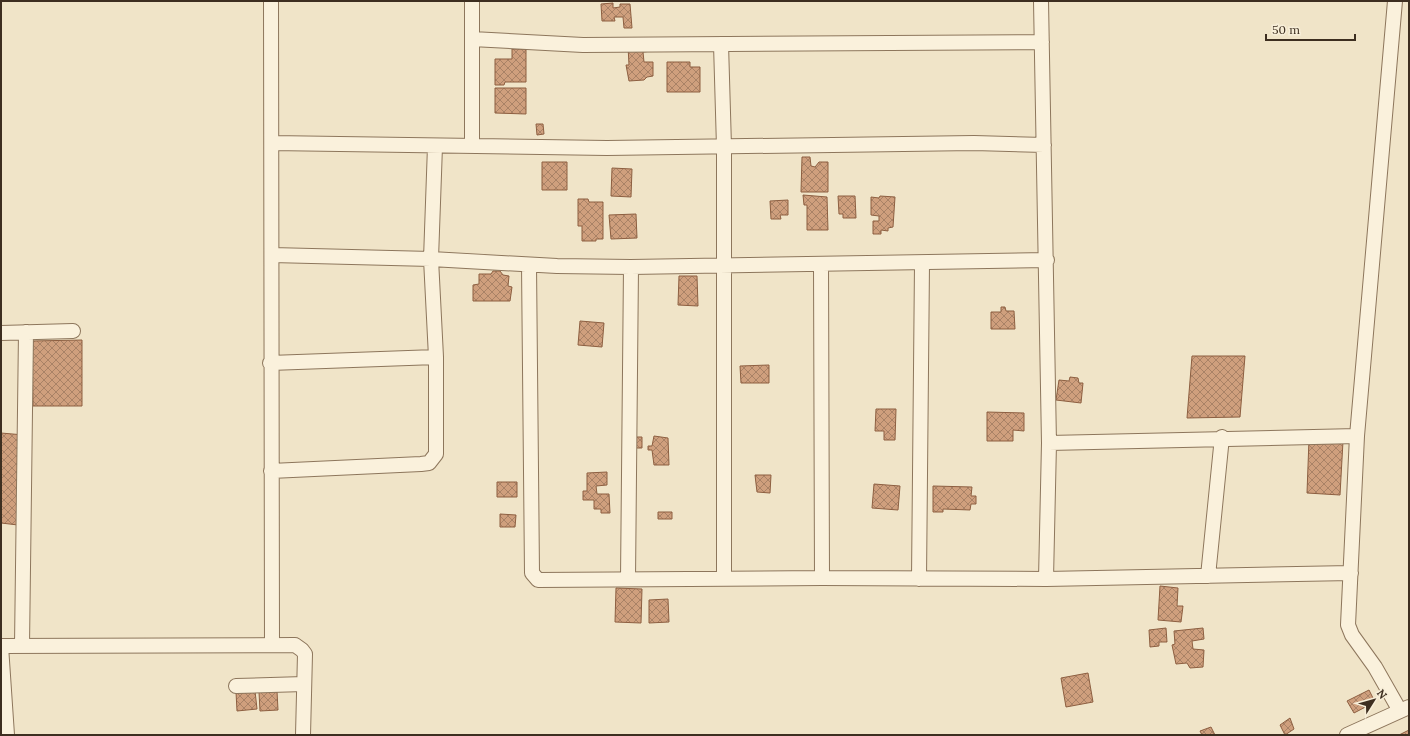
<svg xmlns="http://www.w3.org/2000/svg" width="1410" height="736" font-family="Lora,serif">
	<defs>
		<pattern id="building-cross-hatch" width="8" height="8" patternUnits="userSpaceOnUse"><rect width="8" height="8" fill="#cf9f7d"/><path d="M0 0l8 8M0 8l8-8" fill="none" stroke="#a98266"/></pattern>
	</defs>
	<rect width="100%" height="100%" fill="#f0e4c8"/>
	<!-- building -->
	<path fill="url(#building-cross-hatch)" stroke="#8d5f41" d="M613,3V8L620,7V4H630L632,28H624L623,17H614L615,21H602L601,4Z
		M628,46L652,51L643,52L644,62H653V76L647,77L644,80L629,81L626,65H629Z
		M512,49H526V82H505L504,85H495V59H512Z
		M667,62H690V67H700V92H667Z
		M495,88H526V114L495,113Z
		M536,124H543L544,134L537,135Z
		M802,157H810L811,166L815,167L819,162H828V192H801Z
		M542,162H567V190H542Z
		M612,168L632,169L631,197L611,196Z
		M803,195L827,197L828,230H807V205H804Z
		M838,196H855L856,218H843V214H839Z
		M880,196L895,197L893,227L888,228V231L881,230V234H873V221H879V216L871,215V197L879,198Z
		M578,199H588L589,202H603V239H596V241H582V226H578Z
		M788,200V215H780L781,219H771L770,201Z
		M636,214L637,238L611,239L609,215Z
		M493,271H500L503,275L509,276L508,286L512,287L510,301H473V285L479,284V274H491Z
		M679,276H697L698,306L678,305Z
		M1001,307H1005L1006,311H1014L1015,329H991V312H1001Z
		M580,321L604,323L602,347L578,345Z
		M82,340V406H33L32,341Z
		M1192,356H1245L1240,417L1187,418Z
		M769,365V383H741L740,366Z
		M1070,377L1078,378L1079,383H1083L1081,403L1056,400L1059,380L1069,381Z
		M876,409H896L895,440H884V431H875Z
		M987,412L1024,413V431L1013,430V441H987Z
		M1,433L24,435L18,525L1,523Z
		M654,436L668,438L669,465H654L652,450H648V446H652Z
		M633,437H642V448H633Z
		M1309,439L1343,441L1340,495L1307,493Z
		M607,472V485L596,486L597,494H609L610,513H601V509H594V500H583V491H587V473Z
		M755,475H771L770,493L757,492Z
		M497,482H517V497H497Z
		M874,484L900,486L898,510L872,508Z
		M933,486L972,487L971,496H976V504H971L970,510L943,509V512H933Z
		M658,512H672V519H658Z
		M500,514L516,515L515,527H500Z
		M1160,586L1178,588L1177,606H1183L1181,622L1158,620Z
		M616,588L642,589L641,623L615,622Z
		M668,599L669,622L649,623V600Z
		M1166,628L1167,642H1159V646L1150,647L1149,630Z
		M1203,628L1204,639L1192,641L1193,649L1204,650L1203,667L1190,668L1187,663L1176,664L1172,645L1175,644L1174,631Z
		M1088,673L1093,702L1066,707L1061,678Z
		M1369,690L1375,702L1354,713L1347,701Z
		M255,691L257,709L237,711L236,692Z
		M277,691L278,710L260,711L259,692Z
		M1290,718L1294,729L1285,735L1280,725Z
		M1211,727L1215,735H1202L1200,731Z
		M1409,730V735H1399Z"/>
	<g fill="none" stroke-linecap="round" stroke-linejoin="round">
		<!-- minor casing -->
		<g stroke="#8d765c" stroke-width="16">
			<path id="minor" d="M271,1L272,645
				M1041,1L1049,443L1046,579
				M1395,1L1357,436L1348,625L1352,635L1375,667L1400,711
				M472,39L583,45L1042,42
				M721,44L724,147V579
				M272,143L607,148L974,143L1044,145
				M472,146V1
				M272,255L431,259L557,266L631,267L1047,260
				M821,264L822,578
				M529,265L532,573L538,580L822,578L1046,579L1351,573
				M1,333L73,331
				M270,363L436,357
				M1049,443L1357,436
				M271,471L421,464L429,463L436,454V357L431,259L435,146
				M1208,576L1222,437
				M628,579L631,267
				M919,579L922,264
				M1,646L295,645L302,650L305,654L303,735
				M1,646L7,735
				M22,646L26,332
				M236,686L304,684
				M1347,735L1409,707"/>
		</g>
		<!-- minor -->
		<use href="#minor" stroke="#faf1dc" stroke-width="14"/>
	</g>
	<!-- border -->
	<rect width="1410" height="736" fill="none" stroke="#3d2e20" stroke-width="4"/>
	<!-- north arrow -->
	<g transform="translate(1374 700) rotate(53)" stroke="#f7eed8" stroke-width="3" paint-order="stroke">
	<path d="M0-3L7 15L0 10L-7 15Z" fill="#3d2e20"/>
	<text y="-6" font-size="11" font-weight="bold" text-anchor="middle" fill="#3d2e20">N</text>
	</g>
	<!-- scale -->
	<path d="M1266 34v6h89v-6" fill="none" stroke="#3d2e20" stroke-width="2"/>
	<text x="1272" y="34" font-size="12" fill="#3d2e20" stroke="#f7eed8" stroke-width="3" paint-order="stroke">50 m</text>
</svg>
